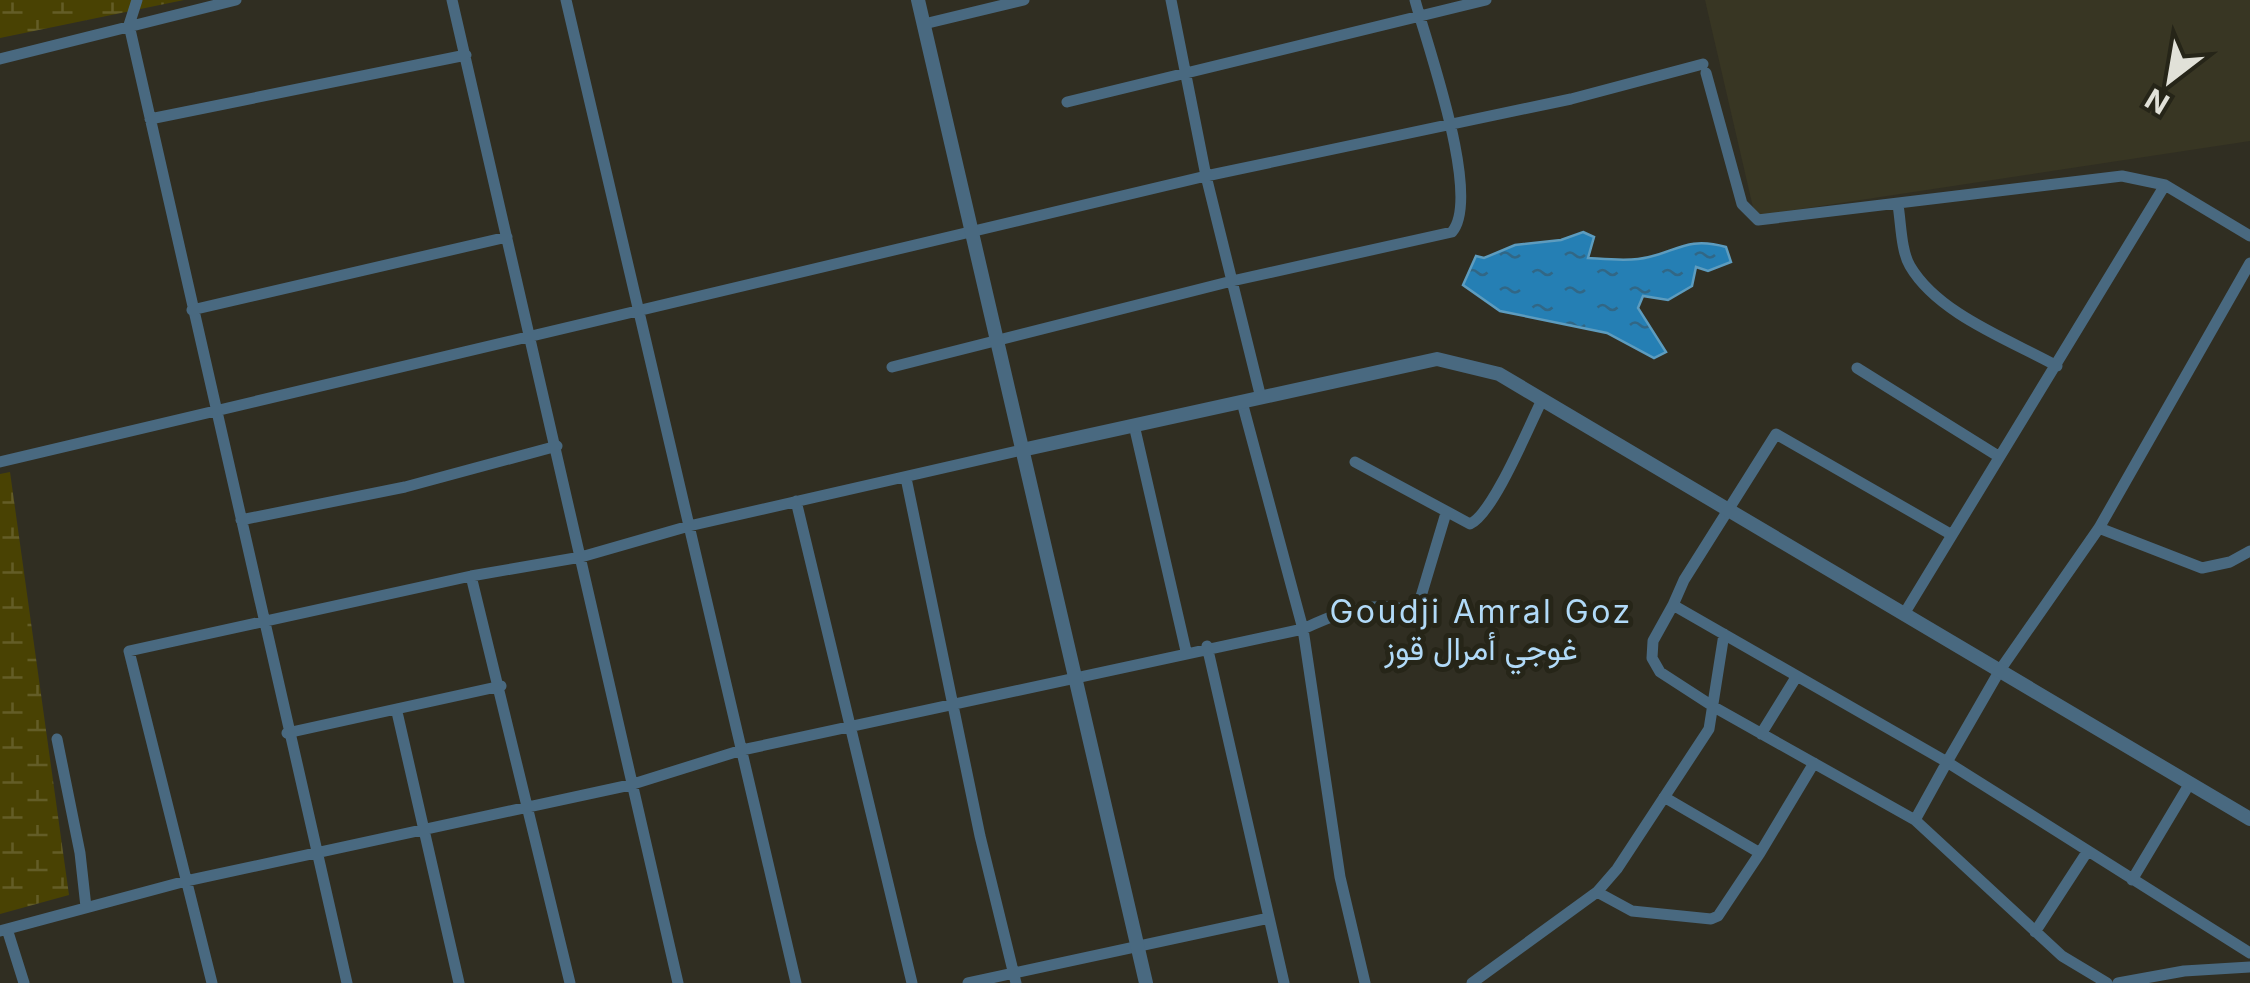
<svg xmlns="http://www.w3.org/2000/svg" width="2250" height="983" font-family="Inter,Vazirmatn,sans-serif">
	<defs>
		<pattern id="wetland-marsh" width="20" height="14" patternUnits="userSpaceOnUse" patternTransform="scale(2.5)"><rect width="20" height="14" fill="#494203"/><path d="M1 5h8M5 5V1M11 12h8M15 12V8" fill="none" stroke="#635d27"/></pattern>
		<pattern id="water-ripples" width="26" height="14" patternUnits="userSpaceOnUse" patternTransform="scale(2.5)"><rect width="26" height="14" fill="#257fb4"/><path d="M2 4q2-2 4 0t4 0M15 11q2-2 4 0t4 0" fill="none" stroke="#316786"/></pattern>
	</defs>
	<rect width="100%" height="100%" fill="#302e22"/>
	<!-- built -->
	<path fill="#383623" d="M1705,0H2250V141L1755,216Z"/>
	<!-- wetland -->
	<path fill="url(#wetland-marsh)" d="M0,0H184L0,38Z
		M10,472L69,895L0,914V474Z"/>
	<!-- water -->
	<path fill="url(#water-ripples)" stroke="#5d9cbf" stroke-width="2.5" d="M1583,232L1594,237L1588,258C1604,259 1622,261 1638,259C1674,255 1684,235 1726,247L1731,262L1708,271L1696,267L1692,286L1668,300L1643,296L1638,308L1666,352L1654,358L1607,333L1500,311L1463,285L1476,256L1484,258L1515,245L1561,240Z"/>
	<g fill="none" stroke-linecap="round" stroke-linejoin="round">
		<!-- minor -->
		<path stroke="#496980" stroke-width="11" d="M137,0L129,25L347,983
			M452,0L678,983
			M566,0L796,983
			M1171,0L1206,176L1261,398
			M924,24L1024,0
			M0,59L236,0
			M1706,73L1742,204L1758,220L2122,176L2165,185L2250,236
			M1067,102L1486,0
			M150,119L466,55
			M1898,205C1901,223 1901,251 1910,266C1938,314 2010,340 2057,366
			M2250,263L2099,528L2000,670L1947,762L2250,953
			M192,310L507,237
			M892,367L1232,281L1452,232C1482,197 1427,45 1415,0
			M1857,368L1998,456
			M1242,402L1303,629L1340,877L1365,983
			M1134,425L1186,651
			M0,462L1206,176L1571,99L1703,64
			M1355,462L1470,524C1493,514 1529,426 1542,400
			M906,478L980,836L1016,983
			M796,501L912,983
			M241,520L405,487L557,446
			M2099,528L2202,568L2230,562L2250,551
			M471,576L570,983
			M1673,605L1653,641L1652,658L1660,672L1714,707L1915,820L2062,956L2107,983
			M1904,614L2165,185
			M1207,646L1284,983
			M397,712L459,983
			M287,733L501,686
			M1761,734L1795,679
			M57,739L80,853L86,907
			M1664,797L1760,853L1814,763
			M1915,820L1947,762L1673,605L1684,580L1776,434L1952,535
			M2132,880L2190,783
			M1597,892L1632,911L1711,919L1718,916L1760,853
			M7,929L24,983
			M0,931L186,881L630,785L742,750L1303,629C1331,616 1357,605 1389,607C1401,608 1409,611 1419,603L1446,513
			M2035,932L2087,852
			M212,983L129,651L471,576L581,557L689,526L1022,450
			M968,983L1269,918
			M1472,983L1597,892L1617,869L1709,729L1724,634
			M2118,983L2184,971L2250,967"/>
		<!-- tertiary -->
		<path stroke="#496980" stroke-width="14" d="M918,0L1146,983
			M1022,450L1437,359L1499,374L2250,819"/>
	</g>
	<g text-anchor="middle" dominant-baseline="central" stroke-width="10" stroke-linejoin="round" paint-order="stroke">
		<!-- neighbourhood labels -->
		<g font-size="32" letter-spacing="2.5" fill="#b1daf8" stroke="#262518">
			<text x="1481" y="611">Goudji Amral Goz<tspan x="1481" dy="37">غوجي أمرال قوز</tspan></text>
		</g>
	</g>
	<!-- north arrow -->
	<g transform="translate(2170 80) rotate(211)" stroke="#262518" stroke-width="8" paint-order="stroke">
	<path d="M0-8L18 38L0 25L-18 38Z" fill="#e1e1d8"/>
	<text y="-15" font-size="28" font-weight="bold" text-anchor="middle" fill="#e1e1d8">N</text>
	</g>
</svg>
